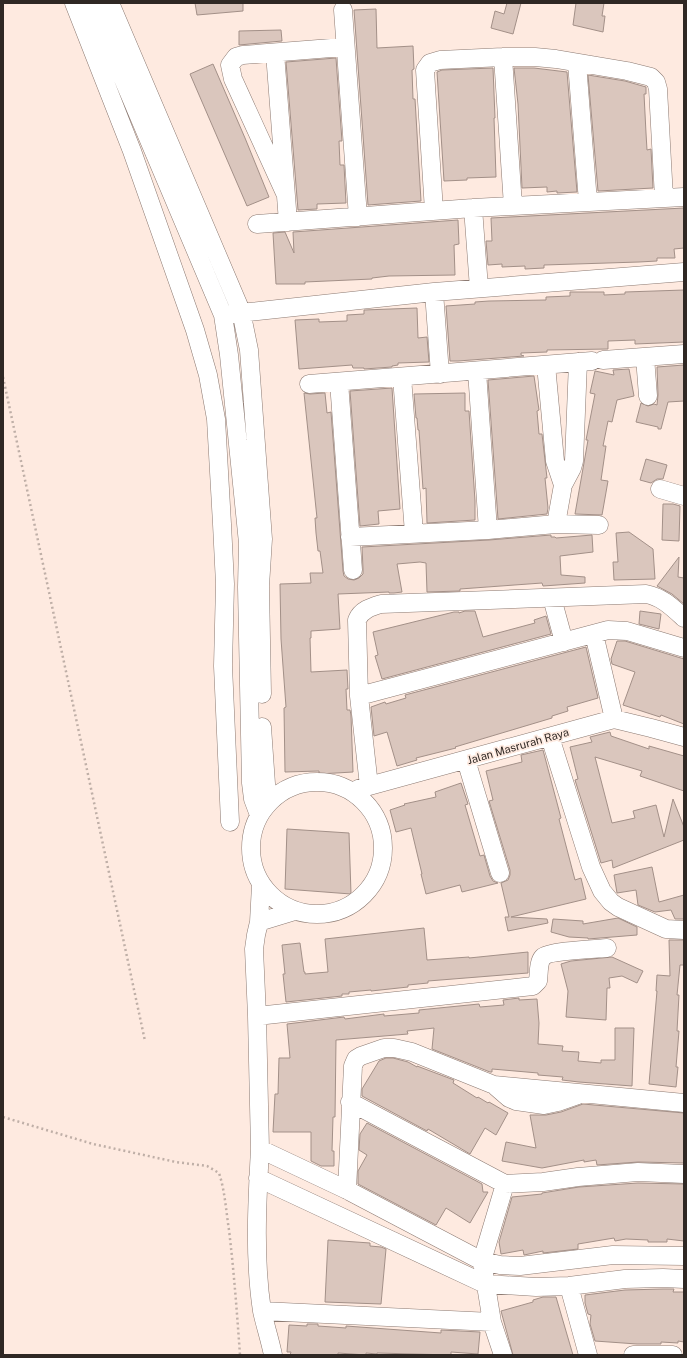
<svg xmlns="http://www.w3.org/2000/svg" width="687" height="1358" font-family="'Public Sans',sans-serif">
	<rect width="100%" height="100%" fill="#feeae0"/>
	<!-- building -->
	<path fill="#dac6bd" stroke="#a39088" d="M195,3H243V11L197,15Z
		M507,3H521L513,34L491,28L495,11L504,14Z
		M576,3H604L602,16H605L603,32L573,25Z
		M376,9L377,48L413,46L414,69L412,70L413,99H415L421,201L368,205L354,10Z
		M281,30L282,41L239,45V31Z
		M336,58L342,141H339L340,165H344L346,203L317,204V209L298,210L286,62Z
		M213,64L245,138L269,197L247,206L190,74Z
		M493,68L495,118H494L496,177L467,178V180L444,181L437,72L442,70Z
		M514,68H534L567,72L577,192L557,193V191L547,192V187L522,188L518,104Z
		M588,75L625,81L646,87V94H644L646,133L647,150L651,149L653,188L598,191Z
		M684,208V248L674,249L675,258H657V261L639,262L544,265V268L525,269V266L502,267V264L488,265L486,241H492L491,218Z
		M458,220L459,244L454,245L455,275L389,276L372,278V279L305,282V284H276L273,233L285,232L294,253L293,232Z
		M684,290V342L635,344V340L608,341V349L547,350V352L521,353V355L524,356L458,361H450L446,306L475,304V302L489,301L546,300V297L570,296V292H604V295L625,294V292Z
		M417,308L418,338L427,337L429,362L398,363V365L392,366V367L364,369V368H353L352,365L299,369L295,320L319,319V322L347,321V315L364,314V310Z
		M684,365V401L668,402L661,429H658V427L636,422L641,403L648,406L654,404L657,405L658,395L657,367Z
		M629,369L634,396L617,400L612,422L608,421L603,446H606L601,480L608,481L602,515L575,514L588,440H586L595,394L590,393L595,371L614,375L613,370Z
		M534,376L539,410L537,411L539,434H542L547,478H545L548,508L547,514L498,519L488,380Z
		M392,388L400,509L378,511L379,524L360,526L350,391Z
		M304,393L310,394L325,393L327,413L331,412L343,571L344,576L348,579L354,580L359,578L363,574V569L362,547L489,540L551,535V537H555L556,538L592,535L593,552L560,556L561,575L585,577V583L543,586L542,583L460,589V591L427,592L426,563L420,562L397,564L402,592L394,593H389V592L338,594L340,629L311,631V638H310L311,672L347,670L348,689H346L347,710H350L351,715L353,772L319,774V771L285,772L284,708L286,707L281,639L280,584L311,583L310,573H323L320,551H318L316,533L315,518H317Z
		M465,393V411H469L475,501V520L427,523L426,488L423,489L419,430H418L417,418H416L414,394Z
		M646,459L667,465L663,479H657L651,483L640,480Z
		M663,504H673L680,506L679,541L662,540Z
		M629,532L653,549L655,579L614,580L613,562H618L616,533Z
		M679,557L678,577L684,578V604L672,594L657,586Z
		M465,611H475L483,637L535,623L534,620L546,616L551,634L382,679L375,656L378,655L373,632L454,612H459V613Z
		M640,611L661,614L659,629L639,624Z
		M617,641H625L684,659V724L661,715L660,717L623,705L635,672L612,664L611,659Z
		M586,647L598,698L567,707L568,711L552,716V718L455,747L456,748L416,758L417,760L397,766L387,732L374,736L371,707L385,702L386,704L406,698L405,695Z
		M610,732L611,736L649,749V746L684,756V791L640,776L642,771L595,757L612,823L635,818L633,811L656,805L664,837L673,799L684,827V840L613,868L612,860L601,863L575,780L578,779L570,747L592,742L590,737Z
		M543,750L561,818L559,819L575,880L581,878L586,899L511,917L547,919L548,923L508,931L505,917H509L501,883L508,880L510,875V870L489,801L493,800L486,771L522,762L521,755Z
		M461,783L468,804L465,805L480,856L484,855L490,876L493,881L498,883L462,892L460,885L426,894L421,874H422L411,828L396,832L390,810L405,805L404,804L436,797L435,792Z
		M287,829L349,833L351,894L285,889Z
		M652,867L659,902L684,895V919H675L671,910L655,912L638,905L636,890L617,893L614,875Z
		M618,918L637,927V935L588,939V938L569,937L551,932L553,919L583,921V924Z
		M424,928L427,960L469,957V958L528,952V973L428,981V983L408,985V987L371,991V990L349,992V994H342V996L286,1002L283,974H285L282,945L300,943L304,972H305V974L328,972L325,939Z
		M669,940H684V965H680L677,995H679L677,1031H679L676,1067H678L676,1087L649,1084L657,991H656L657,975L670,976Z
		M612,957L643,971L637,983L622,976L609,978L610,988H607L606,1020L566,1017L568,991L561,964L571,961Z
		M519,998V1000L537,999L539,1023L538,1044L563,1046L562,1051L579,1052L578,1061L601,1063V1060H615V1028H634L632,1086L579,1082L562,1080L563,1077L538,1075V1073L492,1069V1072H490L432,1049L434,1028L407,1031L408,1034L336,1040L335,1117H333L332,1151H334V1166H321L311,1161V1132H273L275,1094H278L279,1058H290L287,1024L344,1017L345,1019L384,1014V1016L419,1013V1010L479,1004L480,1007L504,1005L503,1000Z
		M386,1058H393L408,1062L417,1067V1066L454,1080L453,1083L477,1098L478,1097L488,1103L489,1102L508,1113L496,1135L485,1128L470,1154L428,1129L427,1131L362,1096V1089L379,1061Z
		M583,1104L684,1113V1163L638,1162L597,1165L596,1160L584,1162V1160L542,1168L502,1161L506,1142L536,1148L530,1115H546L561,1112Z
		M367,1123L482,1184L483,1192H488L470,1223L446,1208L436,1225L358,1184V1171L367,1155L359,1150L360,1134Z
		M638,1183L684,1184V1241L667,1239V1242H648V1240L626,1239L615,1241L614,1238L578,1244V1249L543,1253V1251L524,1255L523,1250L501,1254L499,1242L512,1197L542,1194V1193L579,1187Z
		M328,1240L370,1243V1246L381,1247L386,1249L381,1304L325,1302Z
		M663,1289H674L673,1292H684V1342L678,1341V1343L661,1342V1344H637L595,1341L590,1324L591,1315L588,1314L585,1303V1295L625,1290Z
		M543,1297H556L573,1355H513L501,1311L533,1302V1300Z
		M307,1324H318V1326L346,1328V1326L441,1333V1330L480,1332L478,1354L451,1352V1355L377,1353V1354L366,1353V1355L338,1353V1355H290L291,1352H287L289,1325L307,1326Z"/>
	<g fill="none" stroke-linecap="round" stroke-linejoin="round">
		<!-- minor casing -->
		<g stroke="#8c7a72" stroke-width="19">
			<path id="minor" d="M74,3L132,151L195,330L208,375L216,419L222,524L225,584L223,666L230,822
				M91,3L223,315L229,355L248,543L247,587L251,783L253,799L259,815
				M110,3L241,311L249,350L263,539L260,586L262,694
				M343,10L358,217
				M275,53L288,222
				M503,57L513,206
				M577,63L588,202
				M285,193L233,79L230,65L236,57L243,55L344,47
				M473,208L479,288
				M434,211L425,70L430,63L440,60L503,57H535L556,59L627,71L651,77L656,82L658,89L664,198
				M257,224L473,208L684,197
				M434,292L440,374
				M231,314L434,292L684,272
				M645,357L648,396
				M603,360L684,354
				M546,365L555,461L563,485
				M477,371L488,530
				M402,377L414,533
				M339,382L353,570
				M309,384L592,361
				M660,489L684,496
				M556,524L563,485L572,468L574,461L578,362
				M350,537L488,530L556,524L599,525
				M552,598L564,642
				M594,634L614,719
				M359,696L608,630L627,631L684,648
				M262,727L266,784L270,802
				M550,737L591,867L602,891L611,902L618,907L666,929L684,930
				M466,760L500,873
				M251 848a66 66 0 1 1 132 0a66 66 0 1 1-132 0Z
				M369,786L359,696L357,620C361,610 371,607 381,604L646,594C662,597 672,607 684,618
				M358,789L614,719L651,728L684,737
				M261,885L259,922L256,935L254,949L257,1016L260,1149L347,1190L482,1261L500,1265L520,1266L613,1255L684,1256
				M259,922L295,911
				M257,1016L533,986L538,981C539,975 538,962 543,957C549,951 596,949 607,948
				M494,1085L509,1098L516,1101L544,1105L558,1102L578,1095
				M350,1102L505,1184L543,1182L578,1177L638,1172L684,1174
				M260,1149C257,1203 254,1258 262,1311C265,1325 270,1340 273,1355
				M258,1178L485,1284L536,1287L569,1286L625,1279L663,1278L684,1279
				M347,1190L353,1066L356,1059L361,1056L384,1048H394L412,1052L494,1085L684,1103
				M569,1286L588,1355
				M262,1311L492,1322
				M503,1355L492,1322L482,1261L505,1184
				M633,1355H673"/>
		</g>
		<!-- path -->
		<path stroke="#bfafa7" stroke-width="2.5" stroke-dasharray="2 3" stroke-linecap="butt" d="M3,377L145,1041
			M3,1117L93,1144L176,1162L207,1166L219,1173C225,1191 226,1211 229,1230C234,1272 237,1313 240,1355"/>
		<!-- minor -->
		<use href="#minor" stroke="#fff" stroke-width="18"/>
	</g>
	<g text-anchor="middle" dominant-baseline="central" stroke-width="3.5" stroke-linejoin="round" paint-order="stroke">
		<!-- street labels -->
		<g font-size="11" fill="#2f2824" stroke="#feeae0">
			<text transform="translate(518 746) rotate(-16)">Jalan Masrurah Raya</text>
		</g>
	</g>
	<!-- border -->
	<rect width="687" height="1358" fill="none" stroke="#2f2824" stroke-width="8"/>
</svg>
